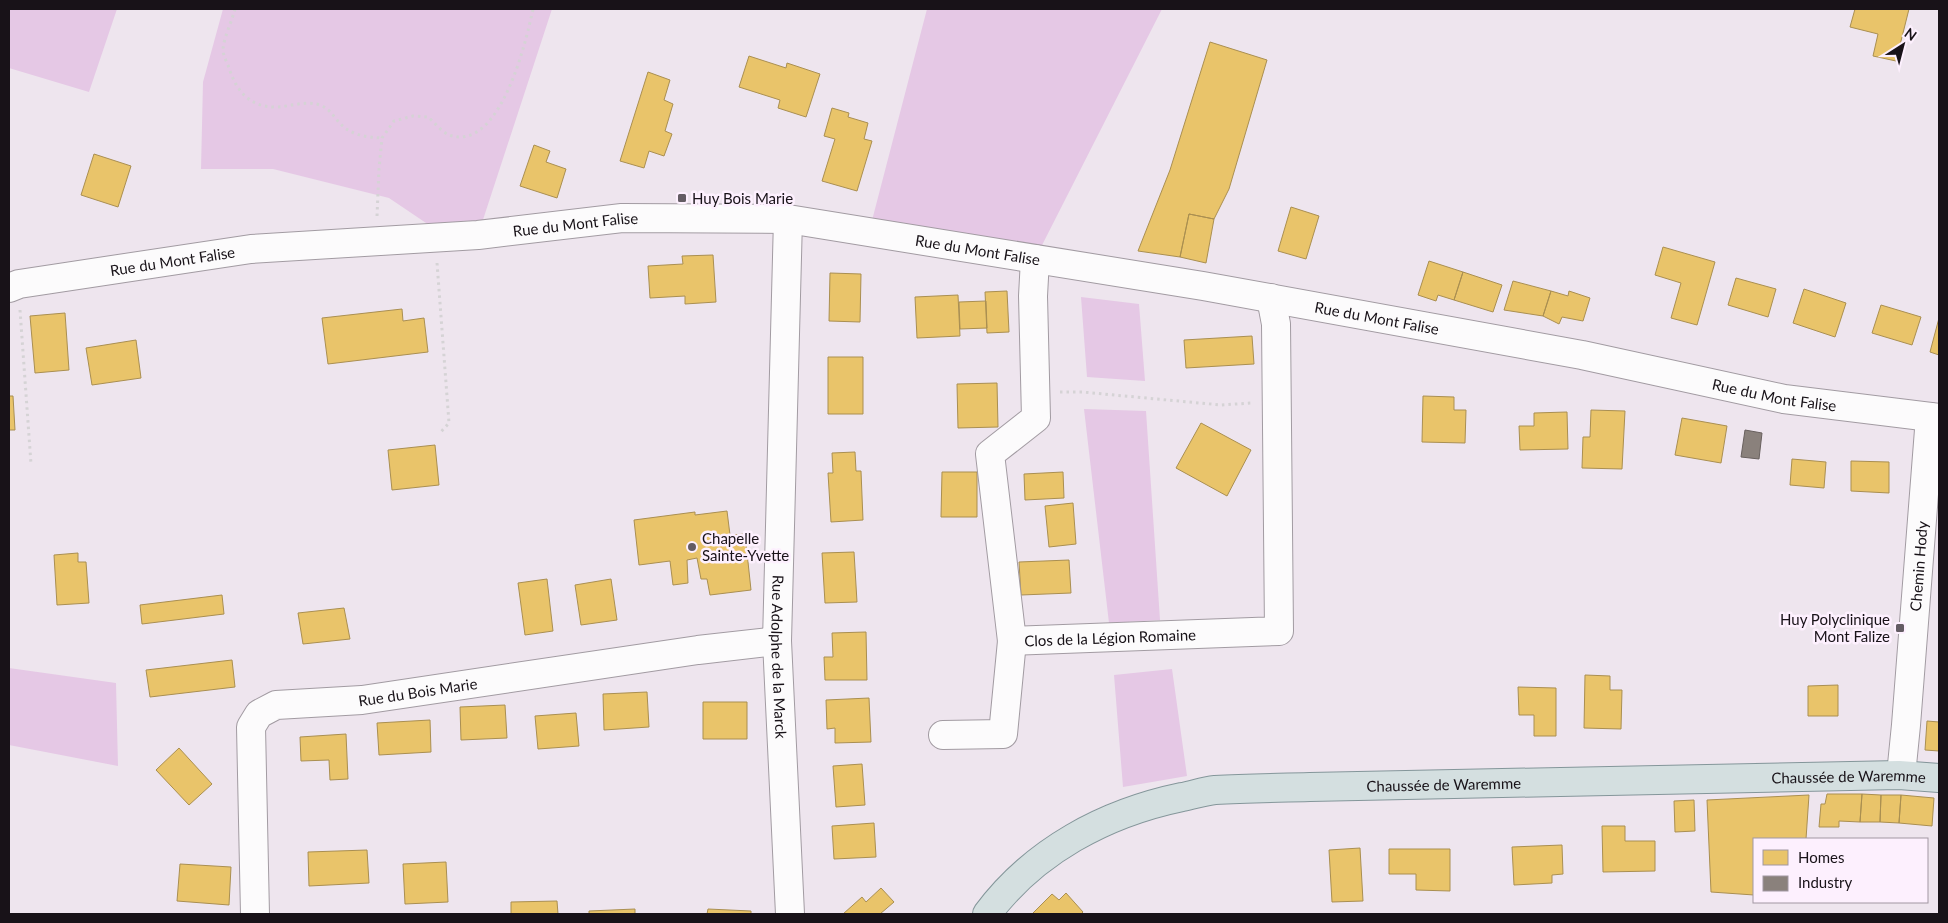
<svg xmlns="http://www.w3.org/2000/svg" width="1948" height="923" font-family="Lato,sans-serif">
	<rect width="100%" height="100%" fill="#eee5ee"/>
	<!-- green -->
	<path fill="#e5c8e5" d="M9,9H117L89,92L9,68Z
		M223,9H552L478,235L432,227L389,198L273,169H201L203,82Z
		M927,9H1162L1035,259L869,232Z
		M1081,297L1139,304L1145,381L1087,377Z
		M1084,409L1146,411L1160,620L1109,623Z
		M9,668L116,683L118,766L9,745Z
		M1172,669L1187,776L1123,787L1114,675Z"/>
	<!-- homes -->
	<path fill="#e9c46a" stroke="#aa8f51" d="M1855,9H1909L1896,61L1873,56L1878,34L1850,27Z
		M1210,42L1267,60L1229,189L1214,219L1189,214L1180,257L1138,251L1170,170Z
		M749,56L786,68L787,63L820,74L806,117L778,108L780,100L739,87Z
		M648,72L670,80L664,100L673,104L665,131L672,134L664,156L649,151L644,168L620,161Z
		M832,108L849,113L848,117L868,123L864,139L872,141L857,191L822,181L835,139L824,136Z
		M534,145L550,151L546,162L566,169L557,198L520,186Z
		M94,154L131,166L118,207L81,195Z
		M1291,207L1319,216L1306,259L1278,251Z
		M1189,214L1214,219L1206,263L1180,257Z
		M1663,247L1715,262L1697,325L1671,318L1681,283L1655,275Z
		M713,255L716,302L685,304V296L650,298L648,266L683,264L682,256Z
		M1429,261L1463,272L1454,300L1438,295L1436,301L1418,295Z
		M1463,272L1502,285L1493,312L1454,300Z
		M830,273L861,274L860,322L829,321Z
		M1736,278L1776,289L1768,317L1728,305Z
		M1513,281L1551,291L1543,316L1504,310Z
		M1804,289L1846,303L1835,337L1793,323Z
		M1007,291L1009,332L987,333L985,292Z
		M1551,291L1568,296L1569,291L1590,298L1583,321L1562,317L1559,324L1543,316Z
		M958,295L960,336L917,338L915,297Z
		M986,301L987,328L960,329L959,302Z
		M1881,305L1921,317L1912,345L1872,333Z
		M402,309L403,321L424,318L428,352L328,364L322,318Z
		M65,313L69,370L35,373L30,316Z
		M1939,318V355L1930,352Z
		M1252,336L1254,364L1186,368L1184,340Z
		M136,340L141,378L92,385L86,348Z
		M828,357H863V414H828Z
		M997,383L998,427L958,428L957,384Z
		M9,396H13L15,430H9Z
		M1423,396L1454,397V410H1466L1465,443L1422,442Z
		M1591,410L1625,411L1622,469L1582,468L1583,437H1590Z
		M1567,412L1568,449L1520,450L1519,426H1534V413Z
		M1682,418L1727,426L1721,463L1675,455Z
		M1201,423L1251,450L1227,496L1176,468Z
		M435,445L439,485L392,490L388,450Z
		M855,452L856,471H861L863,520L831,522L828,473H833L832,453Z
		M1792,459L1826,462L1824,488L1790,485Z
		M1851,461L1889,462V493L1851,491Z
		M942,472H977V517H941Z
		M1063,472L1064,498L1025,500L1024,474Z
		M1073,503L1076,544L1049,547L1045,506Z
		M727,511L730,535L745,534L751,590L710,595L707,579H701L697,558L687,560L688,583L673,585L670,561L639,565L634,520L695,512V515Z
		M854,552L857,602L825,603L822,553Z
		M78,553V562H86L89,603L57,605L54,555Z
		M1069,560L1071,593L1021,595L1019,562Z
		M547,579L553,631L525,635L518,583Z
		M611,579L617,620L581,625L575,585Z
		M222,595L224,614L142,624L140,605Z
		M344,608L350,639L303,644L298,613Z
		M866,632L867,680H825L824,657H833L832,633Z
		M232,660L235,687L150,697L146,670Z
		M1585,675L1610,676V690H1622L1621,729L1584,728Z
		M1838,685V716H1808V686Z
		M1518,687L1556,688V736H1534V715H1519Z
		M647,692L649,727L604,730L603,694Z
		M869,698L871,742L835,743V728L827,729L826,700Z
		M703,702H747V739H703Z
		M505,705L507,738L461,740L460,707Z
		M576,713L579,746L538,749L535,716Z
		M430,720L431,752L379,755L377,723Z
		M1927,721L1939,722V751L1925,750Z
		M346,734L348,779L330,780L329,760L301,761L300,737Z
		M179,748L212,784L189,805L156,770Z
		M862,764L865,805L836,807L833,766Z
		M1827,794H1862L1860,822L1839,821V827H1819L1821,804H1825Z
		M1862,794L1881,795L1880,822H1860Z
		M1809,795L1806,839H1754V895L1711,892L1707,800Z
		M1881,795H1901L1899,823L1880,822Z
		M1901,795L1934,798L1932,826L1899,823Z
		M1694,800L1695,831L1675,832L1674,801Z
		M874,823L876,857L834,859L832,826Z
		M1602,826H1625V841H1655V871L1603,872Z
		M1562,845L1563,874L1552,875V883L1514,885L1512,847Z
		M1360,848L1363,901L1332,902L1329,850Z
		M1389,849H1450V891L1416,890V874H1389Z
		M367,850L369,883L309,886L308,852Z
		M446,862L448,902L405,904L403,864Z
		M180,864L231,867L229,905L177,901Z
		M881,888L894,902L880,914H843L862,897L866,902Z
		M1066,893L1083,912L1081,914H1032L1052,894L1059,900Z
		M557,901L558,914H511V902Z
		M635,909V914H589V911Z
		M708,909L751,911V914H707Z"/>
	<!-- industry -->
	<path fill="#8a817c" stroke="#68605e" d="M1745,430L1762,433L1759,459L1741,457Z"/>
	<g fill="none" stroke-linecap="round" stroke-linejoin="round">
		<!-- street casing -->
		<g stroke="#a29ba2" stroke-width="30">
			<g id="street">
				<path id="s1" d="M788,219L777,641L790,914"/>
				<path id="s2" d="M1035,259L1033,296L1036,418L990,454L1012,641L1279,631L1276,324L1271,298"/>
				<path id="s3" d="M9,288L19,284L251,249L478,235L622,218L788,219L1203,286L1582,355L1784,399L1939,418"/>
				<path d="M943,735L1003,734L1012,641"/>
				<path id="s4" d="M1899,775L1902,765L1906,725L1930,417"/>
				<path id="s5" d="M255,914L251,727L259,714L276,705L362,700L698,650L777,641"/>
			</g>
		</g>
		<!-- primary casing -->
		<g stroke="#84969a" stroke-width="30">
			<g id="primary">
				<path id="s6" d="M987,914C1034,851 1105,813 1182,797C1193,795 1204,791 1215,790C1247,788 1279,788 1310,787L1899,775L1939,778"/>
			</g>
		</g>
		<!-- path -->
		<path stroke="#d5d3d5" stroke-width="3" stroke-dasharray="2.5 4" stroke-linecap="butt" d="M235,9C232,21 224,37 223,49C223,56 227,62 229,68C236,90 249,107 275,107C290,107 305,100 320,105C328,108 332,114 337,120C349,135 364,137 382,138
			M377,216L379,169L382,138L394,121L413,116L428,117C434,122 442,132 449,135C500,153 526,42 533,9
			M437,263L449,423L439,434
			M20,310L31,464
			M1060,392H1082L1221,405L1251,403"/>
		<!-- street -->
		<use href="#street" stroke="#fcfbfc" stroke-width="28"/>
		<!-- primary -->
		<use href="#primary" stroke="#d4dfe0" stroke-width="28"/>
	</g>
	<!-- markers -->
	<g fill="#635c63" stroke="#fdf0fe" stroke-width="2">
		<rect x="677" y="193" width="10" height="10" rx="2.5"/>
		<circle cx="692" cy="547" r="5"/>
		<rect x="1895" y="623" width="10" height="10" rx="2.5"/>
	</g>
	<g text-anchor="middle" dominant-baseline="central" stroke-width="5" stroke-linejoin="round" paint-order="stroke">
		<!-- poi labels -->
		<g font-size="15" fill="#181218" stroke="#fdf0fe" text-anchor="start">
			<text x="692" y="198">Huy Bois Marie</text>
			<text x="702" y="538">Chapelle<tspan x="702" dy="17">Sainte-Yvette</tspan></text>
			<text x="1890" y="619" text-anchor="end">Huy Polyclinique<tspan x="1890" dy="17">Mont Falize</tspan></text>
		</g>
		<!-- street labels -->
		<g font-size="15" fill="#181218" stroke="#fdf0fe">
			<text stroke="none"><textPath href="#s3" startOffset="571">Rue du Mont Falise</textPath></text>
			<text stroke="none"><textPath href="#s3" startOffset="976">Rue du Mont Falise</textPath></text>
			<text stroke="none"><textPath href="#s3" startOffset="166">Rue du Mont Falise</textPath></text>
			<text stroke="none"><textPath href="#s3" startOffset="1381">Rue du Mont Falise</textPath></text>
			<text stroke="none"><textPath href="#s3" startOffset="1786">Rue du Mont Falise</textPath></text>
			<text stroke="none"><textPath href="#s4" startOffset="210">Chemin Hody</textPath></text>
			<text stroke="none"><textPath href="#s2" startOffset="504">Clos de la Légion Romaine</textPath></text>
			<text stroke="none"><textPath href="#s1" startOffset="438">Rue Adolphe de la Marck</textPath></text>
			<text stroke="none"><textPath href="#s5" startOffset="364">Rue du Bois Marie</textPath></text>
			<text stroke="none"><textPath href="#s6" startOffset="900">Chaussée de Waremme</textPath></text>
			<text stroke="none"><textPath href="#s6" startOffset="495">Chaussée de Waremme</textPath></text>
		</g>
	</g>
	<!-- border -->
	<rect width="1948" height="923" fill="none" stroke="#181218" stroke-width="20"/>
	<!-- legend -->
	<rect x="1753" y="838" width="175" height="65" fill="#fdf0fe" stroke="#a197a2"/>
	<rect x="1763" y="850" width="25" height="15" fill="#e9c46a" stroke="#a197a2"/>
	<text x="1798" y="863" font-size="15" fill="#181218">Homes</text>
	<rect x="1763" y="876" width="25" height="15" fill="#8a817c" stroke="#a197a2"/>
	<text x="1798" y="888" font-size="15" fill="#181218">Industry</text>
	<!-- north arrow -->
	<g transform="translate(1903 45) rotate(36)" stroke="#fdf0fe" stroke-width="4" paint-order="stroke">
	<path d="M0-4L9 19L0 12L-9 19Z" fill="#181218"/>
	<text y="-8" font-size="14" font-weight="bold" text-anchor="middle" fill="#181218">N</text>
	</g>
</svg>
